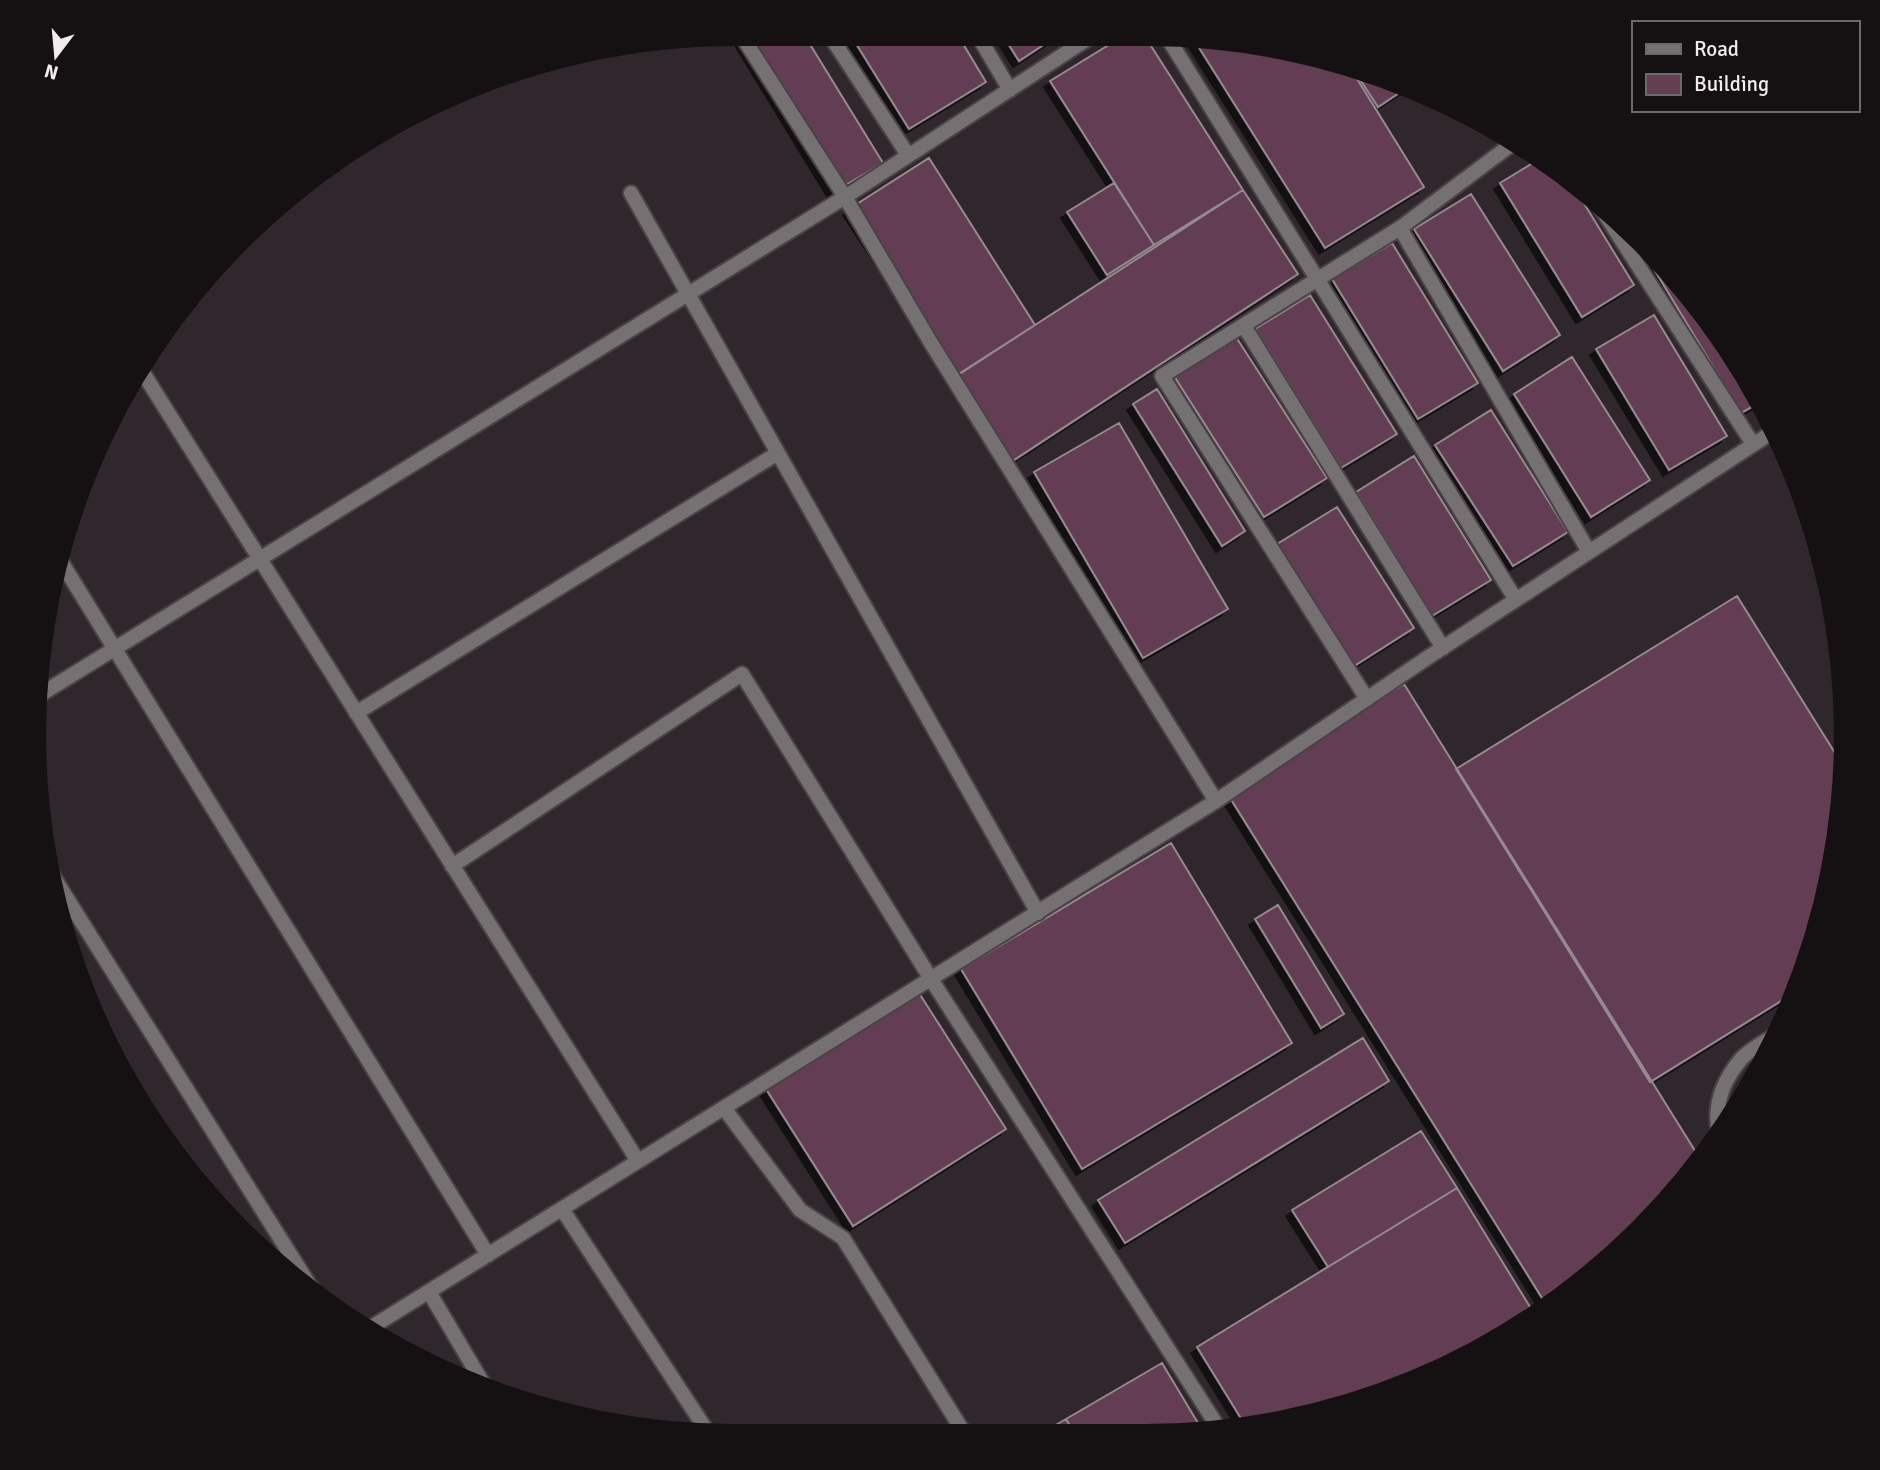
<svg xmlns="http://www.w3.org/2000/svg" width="1880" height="1470" font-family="Signika,sans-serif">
	<defs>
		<filter id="shadow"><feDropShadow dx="-6" dy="6" stdDeviation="0" flood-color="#0009"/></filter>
	</defs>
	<rect width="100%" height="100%" fill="#2f272b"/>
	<!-- building -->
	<path fill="#643e52" stroke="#948a8f" stroke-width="2" filter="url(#shadow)" d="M737,33H803L883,163L834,192Z
		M850,34H957L986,82L909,129Z
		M1002,34H1060L1019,61Z
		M1125,35H1144L1243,190L1154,245L1050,81Z
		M1191,35L1349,66L1424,187L1325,248Z
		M1352,67L1371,71L1408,87L1378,107Z
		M929,158L1035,325L957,375L849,209Z
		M1541,158L1566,174L1634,285L1582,317L1500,183Z
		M1114,183L1154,245L1107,275L1067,212Z
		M1243,190L1298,274L1011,462L955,377Z
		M1471,194L1560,335L1503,371L1414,229Z
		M1634,236L1673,273L1753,384L1761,402L1741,413Z
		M1392,243L1478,383L1418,419L1332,279Z
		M1310,295L1397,434L1341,468L1255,329Z
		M1654,315L1727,436L1669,470L1596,349Z
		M1236,337L1327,478L1264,517L1174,376Z
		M1572,357L1650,480L1591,517L1514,394Z
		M1157,389L1245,531L1222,546L1133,404Z
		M1491,410L1568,532L1513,566L1435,445Z
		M1119,423L1228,609L1143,658L1034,472Z
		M1414,456L1491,580L1432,616L1356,492Z
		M1337,507L1414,628L1354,666L1277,544Z
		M1737,596L1845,769V780L1823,916L1794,993L1650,1082L1456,769Z
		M1404,684L1702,1162L1608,1262L1547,1306L1227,793Z
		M1171,843L1292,1043L1082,1169L961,969Z
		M1278,905L1344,1014L1321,1028L1255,919Z
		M919,993L1006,1129L853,1226L766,1089Z
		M1363,1038L1389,1081L1125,1243L1098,1200Z
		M1421,1131L1457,1188L1328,1267L1292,1210Z
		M1457,1188L1535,1315L1496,1343L1370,1400L1245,1425L1197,1347Z
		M1162,1363L1204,1433L1191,1435L1076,1436L1066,1419Z
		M1066,1419L1076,1436H1037Z"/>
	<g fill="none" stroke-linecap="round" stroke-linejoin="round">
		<!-- service casing -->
		<g stroke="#4a4346" stroke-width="18">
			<path id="service" d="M1719,1134C1713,1105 1723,1080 1742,1058C1752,1048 1767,1040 1779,1033"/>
		</g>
		<!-- minor casing -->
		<g stroke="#4a4346" stroke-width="18">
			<path id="minor" d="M740,33L845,197L1095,34
				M829,34L908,155
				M977,34L1010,90
				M1166,35L1516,600
				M631,193L1038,913
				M1597,202L1753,444
				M1400,228L1589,552
				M1244,326L1443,648
				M140,368L638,1161
				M57,555L488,1255
				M38,696L845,197L931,343L1216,801
				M1367,699L1162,376L1400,228L1516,141
				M356,713L778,453
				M452,866L742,674L931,979L1220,1430
				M51,873L312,1289
				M724,1108L800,1210L843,1238L966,1436
				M562,1209L709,1434
				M429,1292L487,1390
				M367,1330L1216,801L1427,658L1774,431"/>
		</g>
		<!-- service -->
		<use href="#service" stroke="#757173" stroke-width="14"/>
		<!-- minor -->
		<use href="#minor" stroke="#757173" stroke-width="14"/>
	</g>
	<!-- crop -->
	<path d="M0 0H1880V1470H0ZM735 46H1145A689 689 0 0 1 1834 735V735A689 689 0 0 1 1145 1424H735A689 689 0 0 1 46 735V735A689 689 0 0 1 735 46Z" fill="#151113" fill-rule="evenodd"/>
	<!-- legend -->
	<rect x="1632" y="21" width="228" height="91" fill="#151113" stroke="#6d696b" stroke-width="2"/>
	<rect x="1646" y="44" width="35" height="10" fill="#757173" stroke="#6d696b" stroke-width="2"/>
	<text x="1694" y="56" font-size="21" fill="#f2ecef">Road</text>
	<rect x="1646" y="74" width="35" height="21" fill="#643e52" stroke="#6d696b" stroke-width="2"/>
	<text x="1694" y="91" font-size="21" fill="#f2ecef">Building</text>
	<!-- north arrow -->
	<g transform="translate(56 56) rotate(196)" stroke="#151113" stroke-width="5" paint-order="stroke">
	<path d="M0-5L12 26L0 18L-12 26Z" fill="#f2ecef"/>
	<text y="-10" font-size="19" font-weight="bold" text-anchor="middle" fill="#f2ecef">N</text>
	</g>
</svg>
